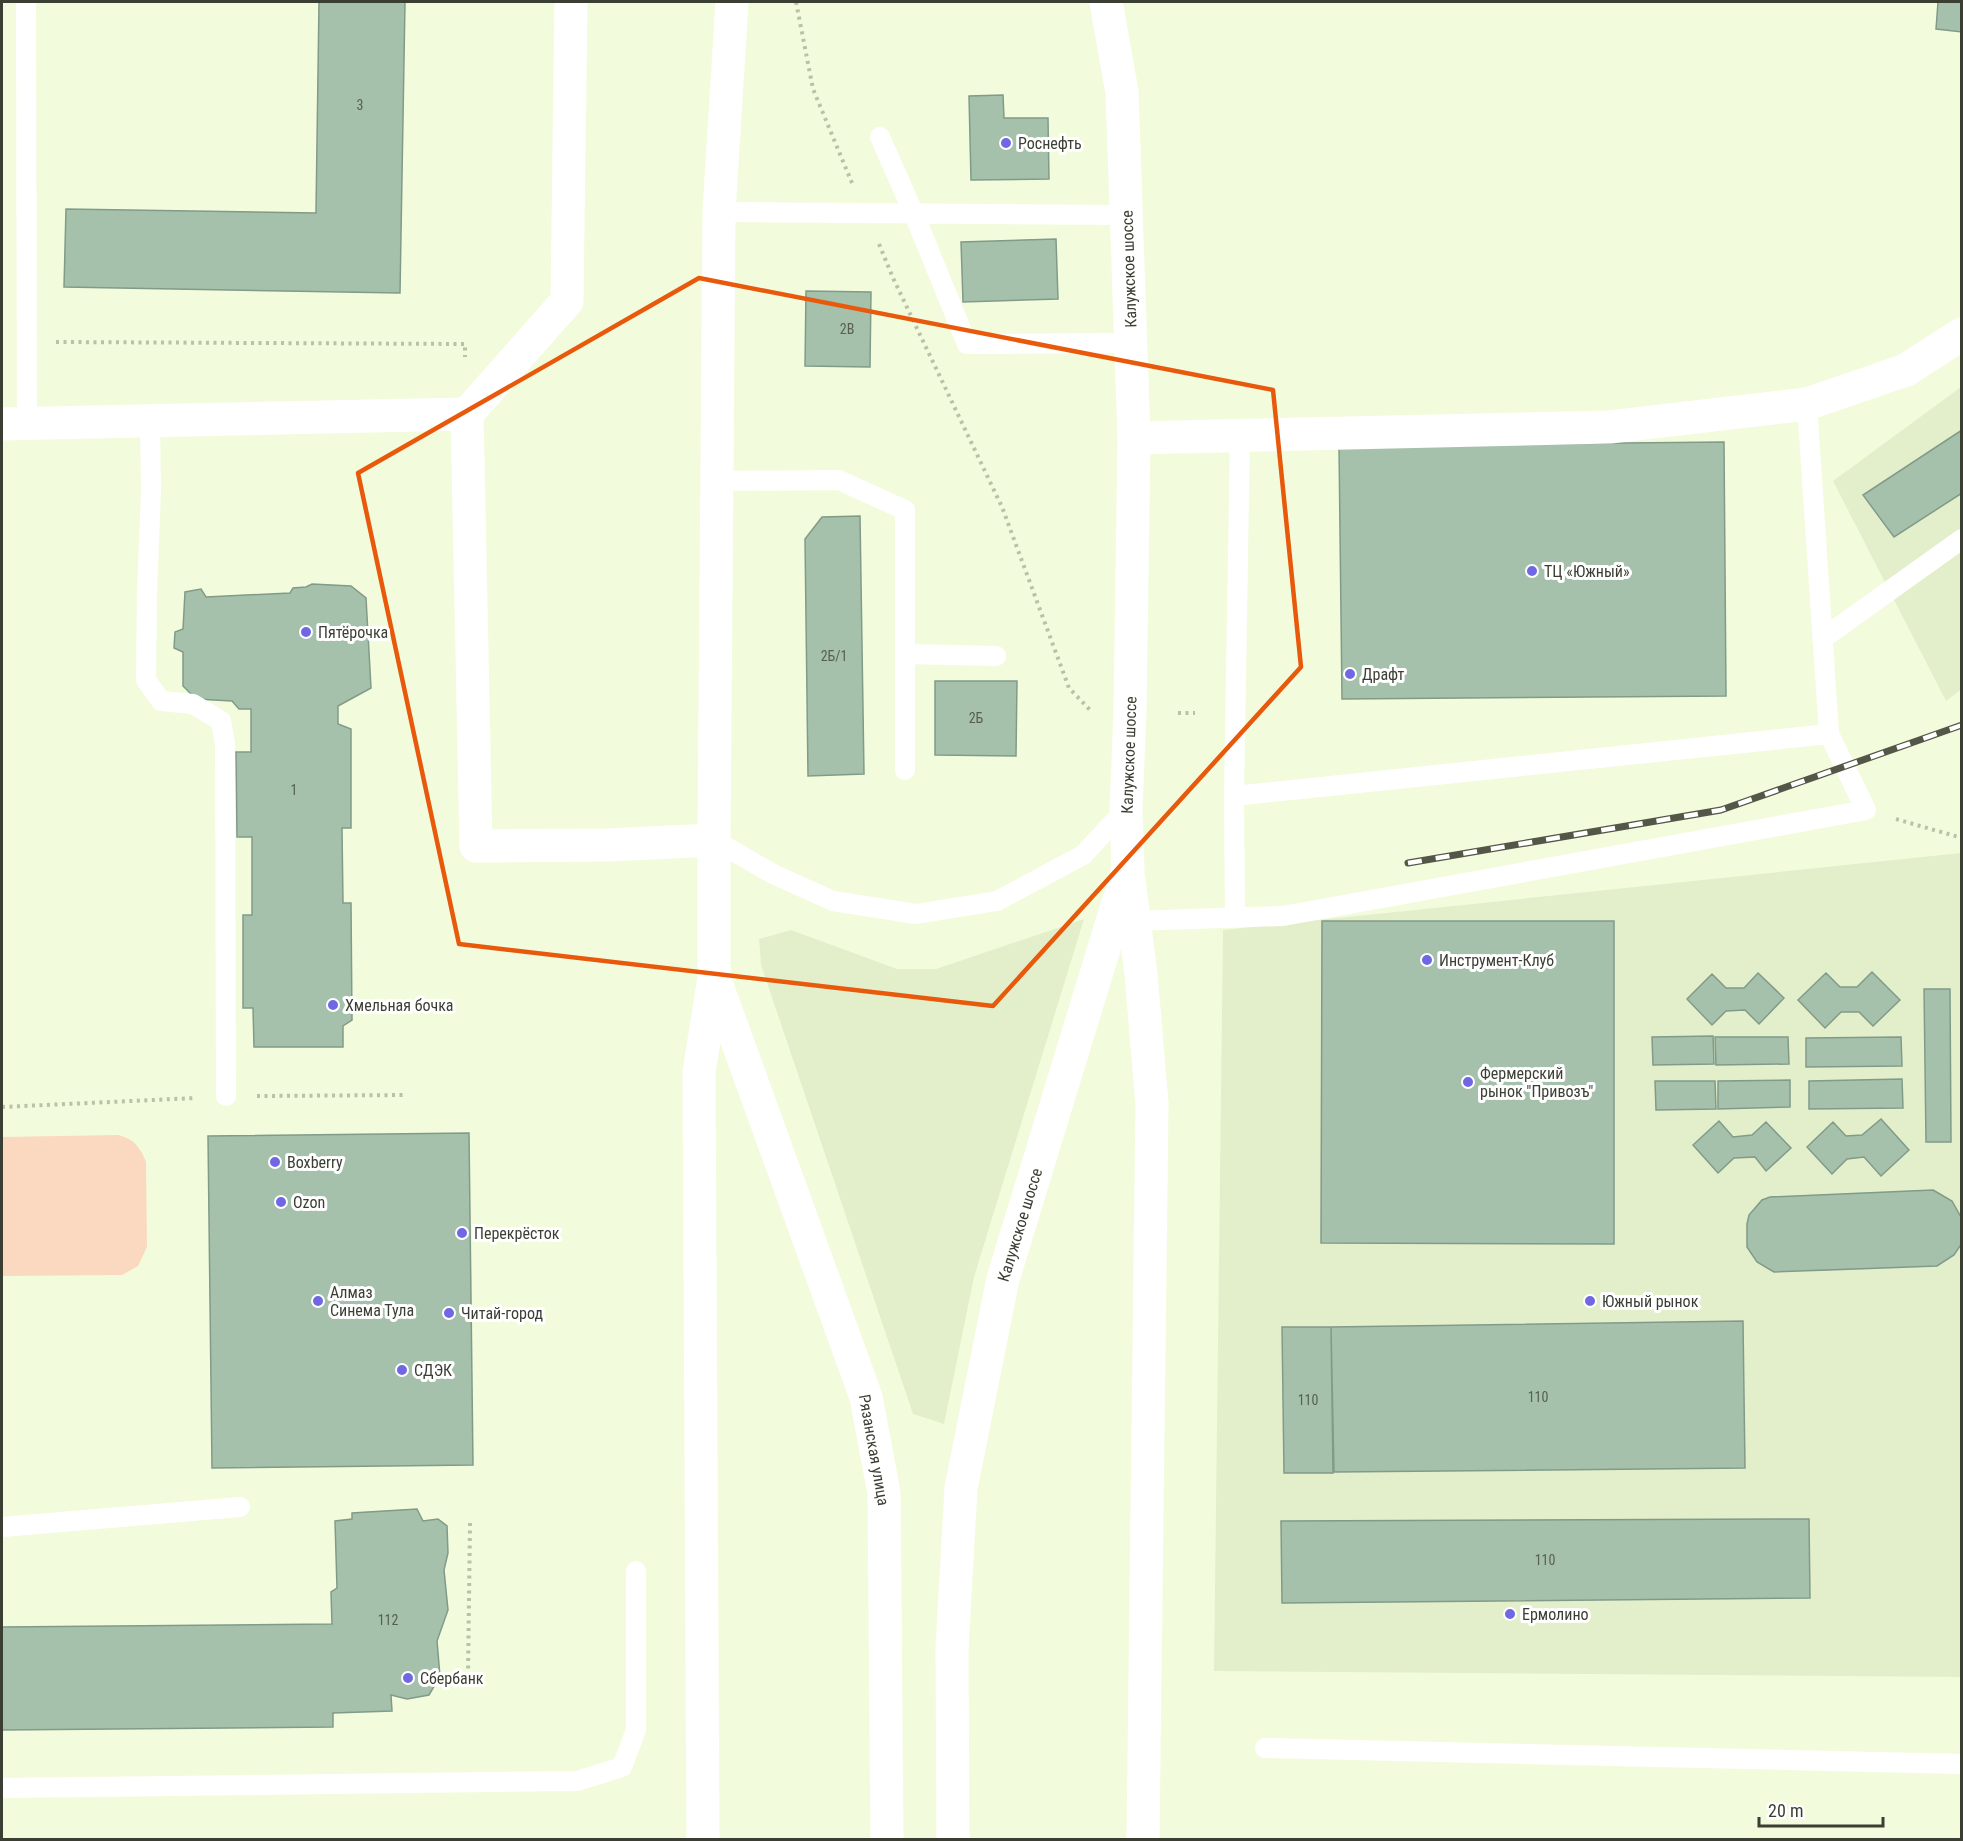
<svg xmlns="http://www.w3.org/2000/svg" width="1963" height="1841" font-family="'Roboto Condensed',sans-serif">
	<rect width="100%" height="100%" fill="#f2fcdd"/>
	<!-- built -->
	<path fill="#e3efca" d="M1961,387L1962,689L1946,701L1833,481Z
		M1961,853V1677L1214,1671L1223,930Z
		M1084,919L974,1277L944,1424L913,1414L761,965L759,939L791,930L897,969H936Z"/>
	<!-- green -->
	<path fill="#fbd8c0" d="M118,1135C134,1139 140,1147 146,1162L147,1247L138,1266L122,1275L2,1276V1137Z"/>
	<!-- building -->
	<path fill="#a5c1ac" stroke="#819b88" stroke-width="1.5" d="M319,2H405L400,293L64,287L66,209L316,213Z
		M1938,2H1962V32L1936,29Z
		M1003,95L1004,118H1048L1049,179L971,180L969,96Z
		M1056,239L1058,299L963,302L961,242Z
		M806,291L871,292L870,367L805,366Z
		M1962,430V493L1894,537L1863,495Z
		M1724,442L1726,696L1342,699L1339,446Z
		M860,516L864,774L808,776L805,539L822,517Z
		M312,584L351,586L366,598L371,688L338,706V724L351,729V828H342L343,903H351L352,1020L343,1026V1047H254L253,1008H243V915H252V837H237L236,752H251V709H239L232,701L196,699L183,686V652L174,648L175,632L183,629L185,592L201,589L206,597L290,593L293,588L306,587Z
		M935,681H1017L1016,756L935,755Z
		M1322,921H1614V1244L1321,1243Z
		M1872,972L1900,1000L1873,1026L1859,1012H1841L1825,1028L1798,1000L1826,973L1840,987H1857Z
		M1758,973L1784,998L1759,1024L1745,1010L1726,1011L1712,1025L1687,999L1712,974L1726,988H1744Z
		M1924,989H1950L1951,1142H1926Z
		M1713,1036L1714,1064L1653,1065L1652,1037Z
		M1715,1037H1788L1789,1064L1716,1065Z
		M1901,1037L1902,1066L1806,1067V1038Z
		M1902,1079L1903,1108L1809,1109V1081Z
		M1790,1080V1107L1718,1109V1081Z
		M1655,1081H1715L1716,1109L1656,1110Z
		M1881,1119L1909,1150L1881,1176L1864,1157L1847,1159L1832,1174L1807,1147L1833,1122L1846,1136L1862,1135Z
		M1719,1121L1733,1137L1752,1135L1766,1122L1791,1148L1766,1171L1755,1157L1734,1158L1718,1173L1693,1145Z
		M469,1133L473,1465L212,1468L208,1136Z
		M1933,1190L1952,1201L1962,1219V1243L1954,1255L1937,1266L1774,1272L1757,1262L1747,1247V1224L1749,1215L1762,1200L1770,1197Z
		M1743,1321L1745,1468L1334,1472L1331,1327Z
		M1282,1327H1331L1333,1473H1284Z
		M417,1509L423,1521L438,1519L447,1526L448,1553L444,1570L448,1610L437,1641L440,1676L429,1695L407,1699L391,1695L392,1711L333,1713V1727L2,1730V1627L332,1624L331,1592L337,1588L335,1521L352,1519V1513Z
		M1809,1519L1810,1598L1282,1603L1281,1521Z"/>
	<g fill="none" stroke-linecap="round" stroke-linejoin="round">
		<!-- path -->
		<path stroke="#b9c1a8" stroke-width="4" stroke-dasharray="3 4.5" stroke-linecap="butt" d="M796,2L813,89L852,183
			M879,244L893,278L1002,507L1069,688L1091,711
			M56,342L465,344V357
			M1178,713H1195
			M1896,819L1962,838
			M257,1096L407,1095
			M2,1107L196,1098
			M468,1676L470,1523"/>
		<!-- service -->
		<path stroke="#fff" stroke-width="20" d="M26,2L27,424
			M880,137L914,214L967,344L1131,343
			M719,212L1127,215
			M150,421L151,491L147,592L146,680L161,701L193,704L221,721L225,744L226,1096
			M717,481L839,480L905,510V770
			M1822,639L1962,539
			M906,654L996,656
			M1234,796L1829,734
			M714,840L773,874L833,901L916,914L997,901L1083,855L1126,809
			M1235,918L1234,796L1240,435
			M1134,921L1283,916L1866,810L1829,734L1807,404
			M2,1527L240,1507
			M1265,1748L1962,1764
			M2,1788L577,1781L622,1767L636,1730V1571"/>
		<!-- minor -->
		<path stroke="#fff" stroke-width="33" d="M571,2L567,301L467,414L476,846L607,845L714,840
			M2,424L467,414
			M1134,438L1610,427L1807,404L1906,370L1962,334"/>
		<!-- primary -->
		<path stroke="#fff" stroke-width="33" d="M1129,880L1141,974L1152,1104L1143,1840
			M715,980L866,1397L884,1493L887,1840
			M703,1840L699,1072L714,978V840L719,212L732,2
			M953,1840L952,1649L961,1488L1003,1279L1128,870L1126,809L1130,712L1134,438L1122,92L1106,2"/>
		<!-- rail casing -->
		<g stroke="#525748" stroke-width="7">
			<path id="rail" d="M1408,863L1721,810L1962,725"/>
		</g>
		<!-- rail -->
		<use href="#rail" stroke="#fff" stroke-width="4.5" stroke-dasharray="14" stroke-linecap="butt"/>
	</g>
	<!-- marked area -->
	<path fill="none" stroke="#e8590c" stroke-width="4.5" stroke-linejoin="round" d="M699,278L1273,390L1301,667L993,1006L459,944L358,473Z"/>
	<!-- markers -->
	<g fill="#7068e2" stroke="#fff" stroke-width="2">
		<circle cx="1006" cy="143" r="6"/>
		<circle cx="1532" cy="571" r="6"/>
		<circle cx="306" cy="632" r="6"/>
		<circle cx="1350" cy="674" r="6"/>
		<circle cx="1427" cy="960" r="6"/>
		<circle cx="333" cy="1005" r="6"/>
		<circle cx="1468" cy="1082" r="6"/>
		<circle cx="275" cy="1162" r="6"/>
		<circle cx="281" cy="1202" r="6"/>
		<circle cx="462" cy="1233" r="6"/>
		<circle cx="318" cy="1301" r="6"/>
		<circle cx="1590" cy="1301" r="6"/>
		<circle cx="449" cy="1313" r="6"/>
		<circle cx="402" cy="1370" r="6"/>
		<circle cx="1510" cy="1614" r="6"/>
		<circle cx="408" cy="1678" r="6"/>
	</g>
	<g text-anchor="middle" dominant-baseline="central" stroke-width="6" stroke-linejoin="round" paint-order="stroke">
		<!-- number labels -->
		<g font-size="14" fill="#566051">
			<text x="360" y="105">3</text>
			<text x="847" y="329">2В</text>
			<text x="834" y="656">2Б/1</text>
			<text x="976" y="718">2Б</text>
			<text x="294" y="790">1</text>
			<text x="1538" y="1397">110</text>
			<text x="1308" y="1400">110</text>
			<text x="1545" y="1560">110</text>
			<text x="388" y="1620">112</text>
		</g>
		<!-- poi labels -->
		<g font-size="16" fill="#3b3f33" stroke="#fff" text-anchor="start">
			<text x="1018" y="143">Роснефть</text>
			<text x="1544" y="571">ТЦ «Южный»</text>
			<text x="318" y="632">Пятёрочка</text>
			<text x="1362" y="674">Драфт</text>
			<text x="1439" y="960">Инструмент-Клуб</text>
			<text x="345" y="1005">Хмельная бочка</text>
			<text x="1480" y="1073">Фермерский<tspan x="1480" dy="18">рынок "Привозъ"</tspan></text>
			<text x="287" y="1162">Boxberry</text>
			<text x="293" y="1202">Ozon</text>
			<text x="474" y="1233">Перекрёсток</text>
			<text x="330" y="1292">Алмаз<tspan x="330" dy="18">Синема Тула</tspan></text>
			<text x="1602" y="1301">Южный рынок</text>
			<text x="461" y="1313">Читай-город</text>
			<text x="414" y="1370">СДЭК</text>
			<text x="1522" y="1614">Ермолино</text>
			<text x="420" y="1678">Сбербанк</text>
		</g>
		<!-- street labels -->
		<g font-size="16" fill="#3b3f33" stroke="#fff">
			<text transform="translate(1129 269) rotate(-92)">Калужское шоссе</text>
			<text transform="translate(1129 755) rotate(-88)">Калужское шоссе</text>
			<text transform="translate(1020 1225) rotate(-73)">Калужское шоссе</text>
			<text transform="translate(874 1450) rotate(80)">Рязанская улица</text>
		</g>
	</g>
	<!-- border -->
	<rect width="1963" height="1841" fill="none" stroke="#3b3f33" stroke-width="6"/>
	<!-- scale -->
	<path d="M1759 1817v9h124v-9" fill="none" stroke="#3b3f33" stroke-width="3"/>
	<text x="1768" y="1817" font-size="18" fill="#3b3f33" stroke="#ffffff" stroke-width="4.5" paint-order="stroke">20 m</text>
</svg>
